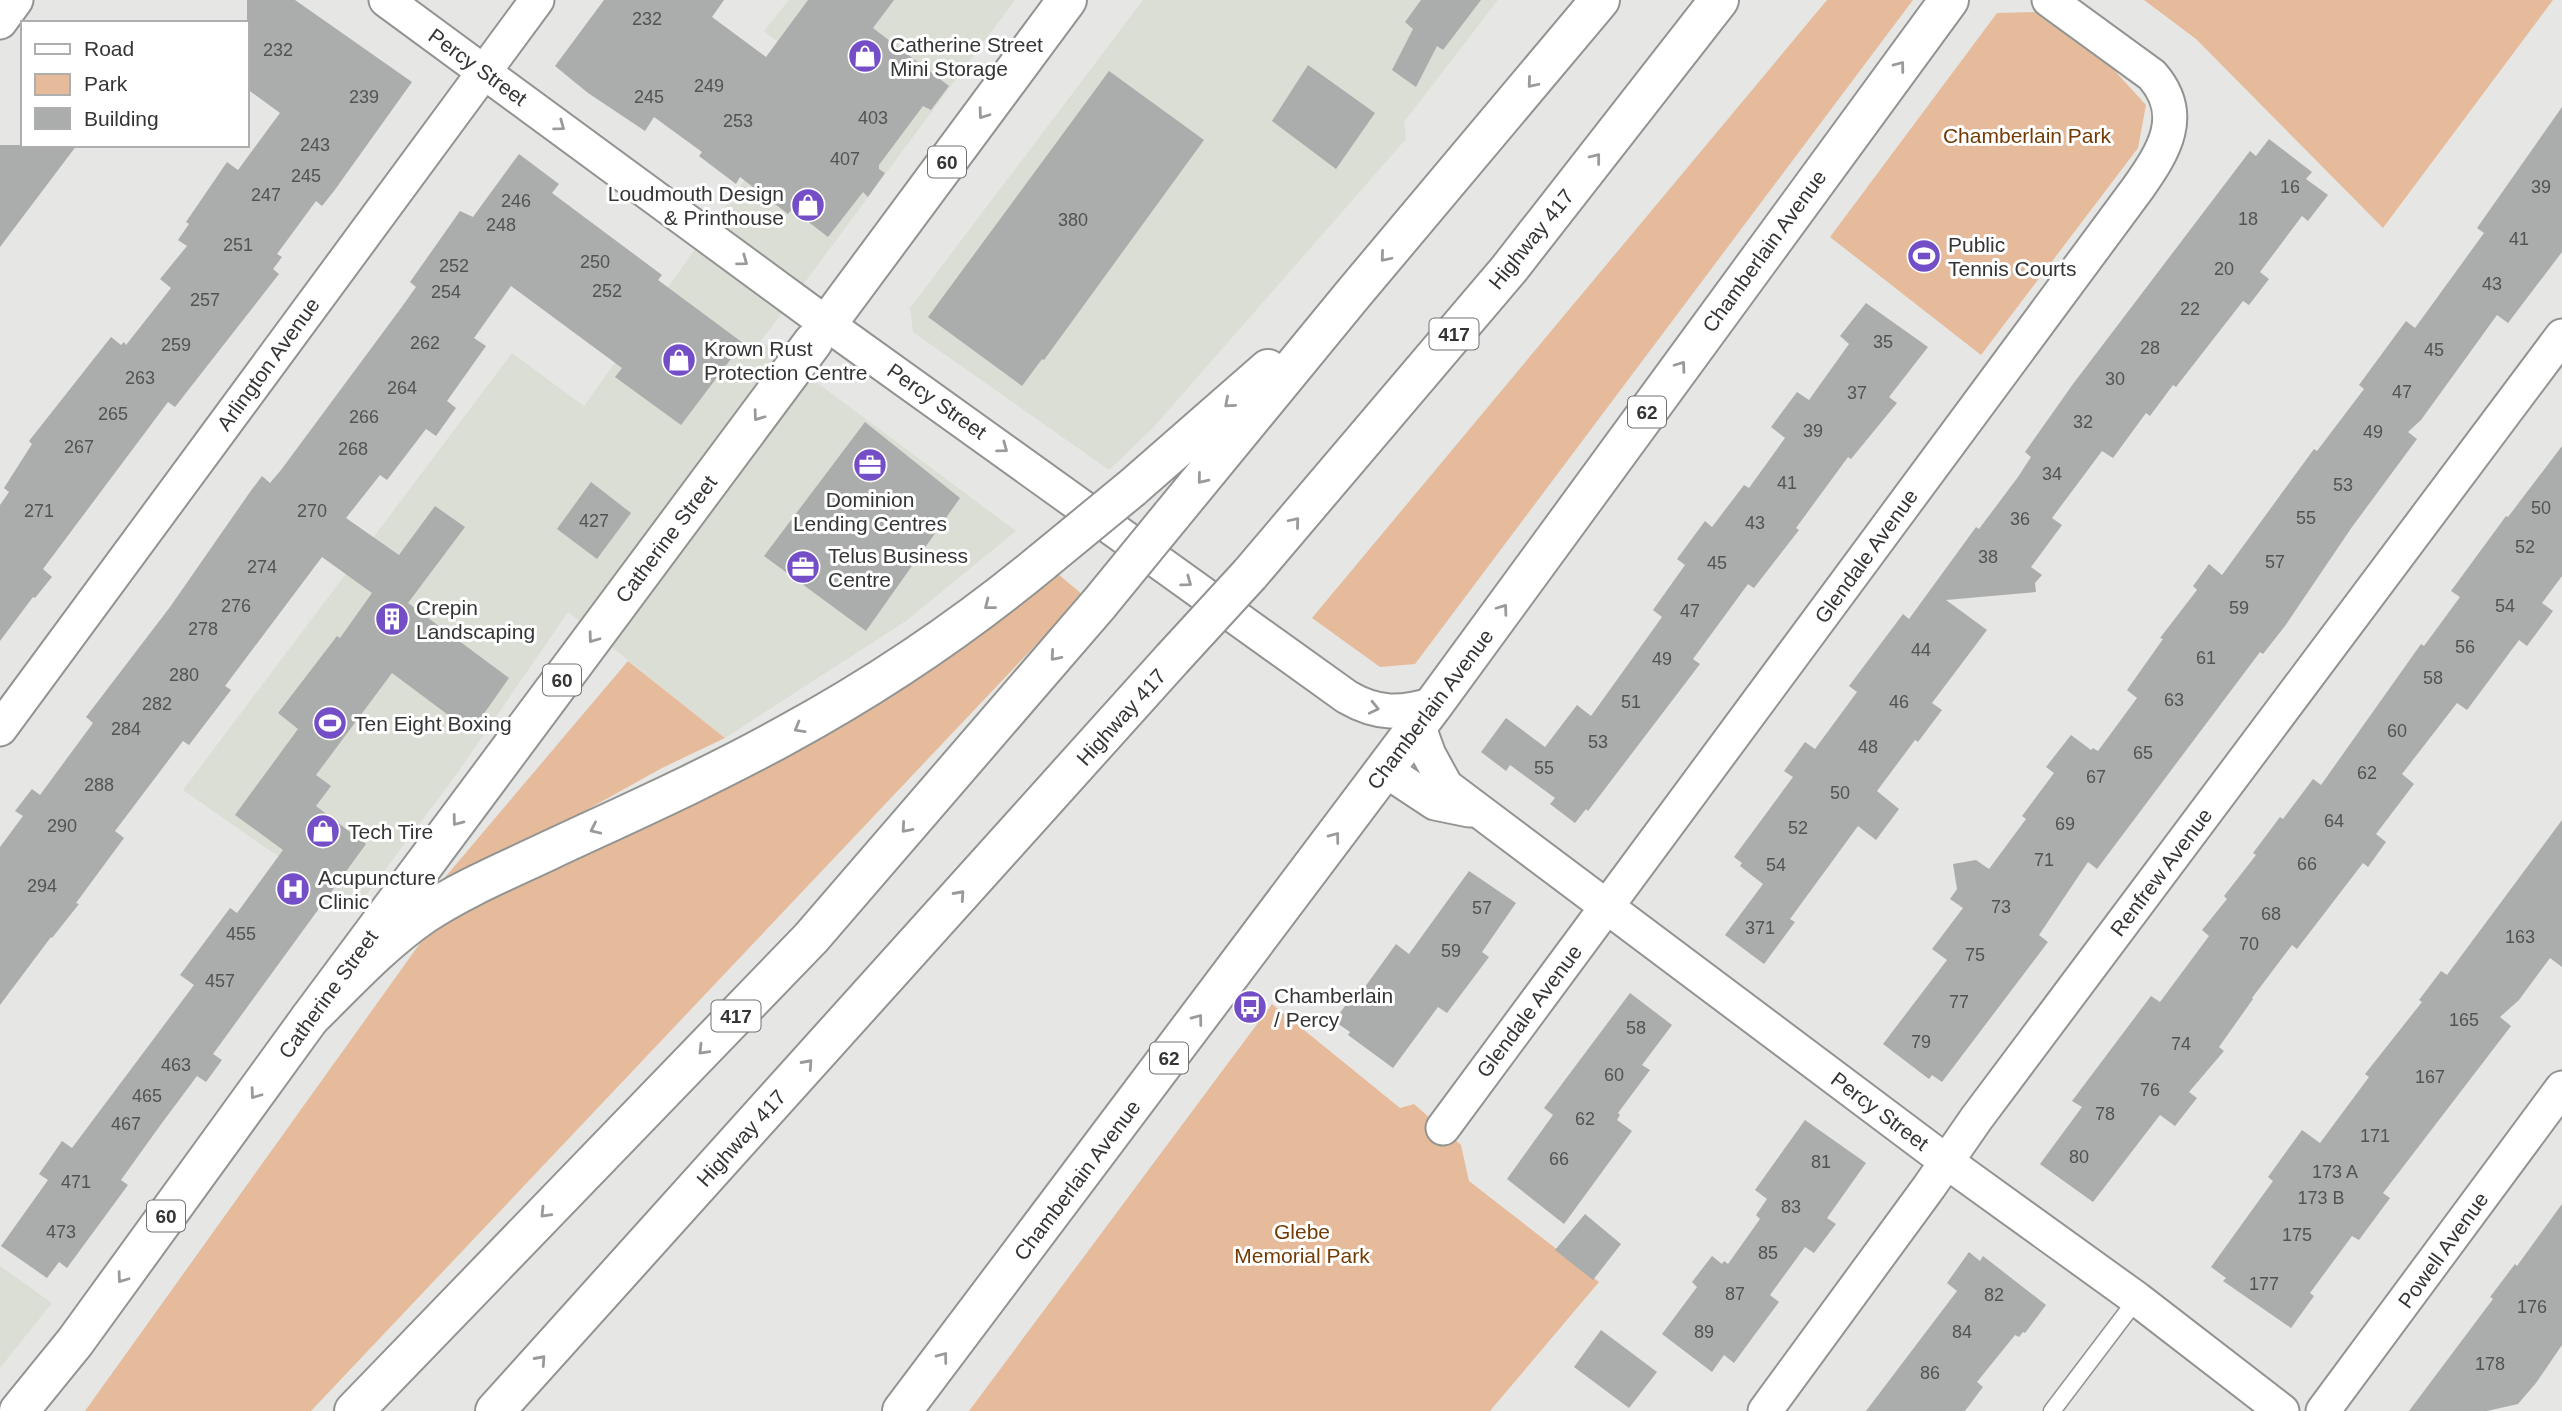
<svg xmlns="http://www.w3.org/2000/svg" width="2562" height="1411" font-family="Arial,sans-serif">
	<rect width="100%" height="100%" fill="#e6e7e4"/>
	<!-- built -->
	<path fill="#daded4" d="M789,0H1015L761,341L1016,531L906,621L725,738L568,612L456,775L355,910L183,790L512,353L584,406L724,208L821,77L764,31Z
		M1143,0H1498L1404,122L1406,139L1152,429L1109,470L913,332L910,308Z
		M0,1266L52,1303L0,1368Z"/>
	<!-- green -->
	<path fill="#e6bb9c" d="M1827,0H1913L1415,664L1380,667L1312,618Z
		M2144,0H2553L2383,228L2196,39Z
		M2034,12L2114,70L2146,105L2138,148L1981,355L1830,237L1997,13Z
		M1052,569L1083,595L311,1411H85L441,914Z
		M628,661L725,738L662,768L443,890L441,882Z
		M1272,1004L1400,1108L1414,1104L1461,1145L1469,1181L1599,1282L1490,1411H969Z"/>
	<!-- building -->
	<path fill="#aaadab" d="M247,0H295L412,82L334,191L322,206L316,201L277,254L282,257L273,269L279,274L175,407L168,402L43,569L52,577L35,598L33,597L0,641V505L9,492L4,488L32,444L29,441L111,337L121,345L124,342L126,345L171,288L160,279L187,246L178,240L189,224L186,222L227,162L238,170L280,113L247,89Z
		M604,0H724L712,17L766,57L808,0H894L873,28L949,86L931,110L923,106L879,165V169L885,173L868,197L863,192L828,237L792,209L788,214L740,177L736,184L699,156L702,152L654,117L645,131L588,93L555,66Z
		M1421,0H1481L1443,50L1437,46L1416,87L1392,70L1413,29L1405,22Z
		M1308,65L1375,113L1336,169L1272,121Z
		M1109,71L1204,140L1044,360L1042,359L1022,386L928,317Z
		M2562,107V252L2508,323L2497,315L2421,420L2408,432L2417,439L2352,527L2285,626L2263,654L2260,652L2097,869L2088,862L2039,935L2048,942L1942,1082L1932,1075L1929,1079L1883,1044L1947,960L1932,949L1963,908L1950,899L1957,889L1953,864L1976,860L1989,869L2026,819L2022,816L2054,773L2046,767L2071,735L2091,750L2093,748L2098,751L2137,698L2127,690L2163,639L2160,638L2197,590L2193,586L2209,564L2222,575L2314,449L2317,451L2364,389L2359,385L2406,321L2415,328L2484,233L2477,228Z
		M2269,139L2312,172L2306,179L2328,195L2308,221L2302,216L2260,272L2269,279L2249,305L2243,301L2176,387L2173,385L2150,416L2146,413L2113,458L2102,451L2052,518L2062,525L2031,567L2042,575L2035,583L2036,592L1946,600L1987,630L1932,703L1942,710L1918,742L1915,740L1877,791L1899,809L1876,840L1858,826L1790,919L1795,922L1764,964L1725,935L1763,884L1740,866L1742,863L1734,857L1793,777L1784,771L1805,742L1815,749L1857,692L1849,686L1903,614L1909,619L1976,527L1979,529L2018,477L2031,457L2025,452L2073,384L2250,151L2256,156Z
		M0,145H77L0,247Z
		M519,154L559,184L552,193L662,275L658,280L743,343L681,425L615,377L622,368L511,286L474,338L486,346L447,401L456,408L436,436L426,429L387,480L380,475L346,518L399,555L435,506L465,527L408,603L509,678L471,732L392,673L316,775L331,786L316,806L366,844L213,1054L222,1060L206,1082L197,1076L159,1127L121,1180L128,1185L67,1268L59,1262L47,1278L1,1246L48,1180L39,1174L62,1141L72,1148L194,985L180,975L230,908L237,913L283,850L235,815L298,729L278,713L337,636L340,638L372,593L322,557L225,686L231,690L189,745L183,741L115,831L124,838L76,903L79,904L52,938L51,937L0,1005V847L23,816L15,811L32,789L40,795L93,723L86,717L170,607L250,492L262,476L270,483L281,470L401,308L416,287L410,282L460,211L473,217Z
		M1866,303L1928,347L1889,397L1897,403L1851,459L1848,457L1796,528L1799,530L1754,588L1748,584L1693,659L1700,664L1588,811L1586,809L1575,823L1550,804L1555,798L1510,765L1506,771L1481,752L1506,718L1545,747L1577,705L1591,716L1662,617L1653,610L1685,565L1677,559L1705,521L1712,527L1744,485L1749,488L1785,438L1771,427L1797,392L1809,400L1849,344L1840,336Z
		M865,422L960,498L866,631L764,556Z
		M2562,446V576L2542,603L2553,611L2527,646L2519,640L2467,710L2457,703L2402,774L2414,784L2376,834L2386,842L2368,867L2363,863L2297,949L2292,945L2252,998L2253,999L2219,1047L2224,1051L2189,1092L2197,1098L2175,1126L2160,1115L2093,1202L2040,1164L2082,1107L2072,1101L2151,996L2160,1002L2209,936L2202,930L2227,899L2224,896L2256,855L2253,853L2280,817L2283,819L2313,779L2321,785L2421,644L2424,646L2460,597L2451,591L2506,516L2508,517Z
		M591,482L631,513L597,559L557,529Z
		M2562,820V967L2550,958L2519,1000L2500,1017L2511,1026L2383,1193L2390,1198L2359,1240L2352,1236L2310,1293L2314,1296L2291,1328L2223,1281L2226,1278L2211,1267L2273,1181L2268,1177L2302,1130L2320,1143L2369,1077L2365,1074L2422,1002L2419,1000L2441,971L2447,975Z
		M1469,871L1516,903L1482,952L1489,957L1447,1013L1438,1007L1393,1068L1348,1035L1350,1032L1334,1021L1358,988L1362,991L1396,944L1409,954Z
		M1630,993L1672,1025L1642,1065L1650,1070L1618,1113L1620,1115L1617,1120L1632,1131L1564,1224L1507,1179L1553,1115L1544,1108Z
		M1805,1120L1866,1163L1827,1218L1836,1224L1814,1253L1805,1247L1770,1295L1779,1302L1753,1337L1734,1363L1724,1355L1712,1372L1662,1334L1697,1287L1692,1282L1712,1256L1722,1264L1724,1261L1728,1264L1760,1219L1756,1215L1767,1199L1755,1190Z
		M2562,1204V1345L2536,1383L2518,1404L2487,1411H2409L2493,1299L2490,1297L2515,1264L2517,1266Z
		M1585,1214L1621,1244L1593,1280L1555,1250Z
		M1969,1252L1980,1261L1983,1256L2046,1305L2025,1333L2023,1332L2019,1337L2015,1335L1977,1382L1983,1387L1965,1411H1866L1957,1291L1947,1283Z
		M1601,1330L1657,1372L1629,1408L1574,1367Z"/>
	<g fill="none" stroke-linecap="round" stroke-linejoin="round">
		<!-- lane casing -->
		<g stroke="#929491" stroke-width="19">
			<path id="lane" d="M2052,1411L2137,1299"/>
		</g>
		<!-- street casing -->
		<g stroke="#929491" stroke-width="37">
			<path id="street" d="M386,0L827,324L1347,697C1378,715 1401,714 1434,704
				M0,22L16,0
				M1418,725L1429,755L1446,786L1947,1162L2137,1299L2282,1411
				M0,729L537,0
				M1385,770L1435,803L1469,810
				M1443,1128L2138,188C2164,151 2187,115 2152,75L2049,0
				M1765,1411L1929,1187L1976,1119L2562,336
				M2323,1411L2562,1088"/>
		</g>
		<!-- primary casing -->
		<g stroke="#929491" stroke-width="42">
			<path id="primary" d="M827,324L1067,0
				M19,1411L75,1342L310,1018L813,342
				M902,1411L1434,704L1949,0"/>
		</g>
		<!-- highway casing -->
		<g stroke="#929491" stroke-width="42">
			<path id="highway" d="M1132,488L1268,369
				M1171,516L1354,293L1600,0
				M1250,574L1509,269L1719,0
				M310,1018C346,983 381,944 423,915C462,889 508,870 550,850C629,813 708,778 784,736C876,686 961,629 1042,562
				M354,1411L811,938L1099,604
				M495,1411L1172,659"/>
		</g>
		<!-- lane -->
		<use href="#lane" stroke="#fff" stroke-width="16"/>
		<!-- street -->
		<use href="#street" stroke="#fff" stroke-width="33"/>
		<!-- primary -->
		<use href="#primary" stroke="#fff" stroke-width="38"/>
		<!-- highway -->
		<use href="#highway" stroke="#fff" stroke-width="38"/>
		<!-- highway-bridge casing -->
		<g stroke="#929491" stroke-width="42" stroke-linecap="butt">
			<path id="highway-bridge" d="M1042,562L1132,488
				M1099,604L1171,516
				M1172,659L1250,574"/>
		</g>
		<!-- highway-bridge -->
		<use href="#highway-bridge" stroke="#fff" stroke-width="38"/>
	</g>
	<!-- one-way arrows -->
	<defs><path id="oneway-chevron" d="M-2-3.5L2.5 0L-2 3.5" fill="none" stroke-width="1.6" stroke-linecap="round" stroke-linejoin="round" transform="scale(1.75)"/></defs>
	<g stroke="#9a9a9a">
		<use href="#oneway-chevron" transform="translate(1900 66) rotate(-53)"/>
		<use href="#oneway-chevron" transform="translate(1532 83) rotate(130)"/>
		<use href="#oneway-chevron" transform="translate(983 114) rotate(126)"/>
		<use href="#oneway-chevron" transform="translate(560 126) rotate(36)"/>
		<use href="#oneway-chevron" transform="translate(1596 158) rotate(-52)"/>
		<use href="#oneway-chevron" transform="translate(1385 257) rotate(130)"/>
		<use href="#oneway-chevron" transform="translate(743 261) rotate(36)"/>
		<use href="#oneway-chevron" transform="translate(1681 366) rotate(-54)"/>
		<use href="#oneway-chevron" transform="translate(1229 403) rotate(139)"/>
		<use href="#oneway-chevron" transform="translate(758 416) rotate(126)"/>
		<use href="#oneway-chevron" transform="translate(1003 448) rotate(36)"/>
		<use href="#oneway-chevron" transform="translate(1202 479) rotate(129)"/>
		<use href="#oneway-chevron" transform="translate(1295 522) rotate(-50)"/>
		<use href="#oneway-chevron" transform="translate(1187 582) rotate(36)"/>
		<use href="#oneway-chevron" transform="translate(989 605) rotate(142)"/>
		<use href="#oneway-chevron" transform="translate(1503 609) rotate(-54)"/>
		<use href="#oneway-chevron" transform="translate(593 638) rotate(126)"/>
		<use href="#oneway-chevron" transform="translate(1055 656) rotate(131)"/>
		<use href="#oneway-chevron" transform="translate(1374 708) rotate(13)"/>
		<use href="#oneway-chevron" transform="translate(799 728) rotate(150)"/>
		<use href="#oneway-chevron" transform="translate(457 821) rotate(127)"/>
		<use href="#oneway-chevron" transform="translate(906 828) rotate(131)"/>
		<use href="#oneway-chevron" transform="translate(595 829) rotate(155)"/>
		<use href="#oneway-chevron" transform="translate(1335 837) rotate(-53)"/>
		<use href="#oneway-chevron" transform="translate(960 895) rotate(-48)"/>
		<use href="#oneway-chevron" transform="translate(1198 1019) rotate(-53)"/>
		<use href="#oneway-chevron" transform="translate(703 1050) rotate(134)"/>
		<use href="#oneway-chevron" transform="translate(808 1064) rotate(-48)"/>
		<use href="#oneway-chevron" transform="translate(255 1094) rotate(126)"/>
		<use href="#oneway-chevron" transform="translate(545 1213) rotate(134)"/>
		<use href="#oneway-chevron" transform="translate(122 1278) rotate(126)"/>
		<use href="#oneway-chevron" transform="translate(943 1357) rotate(-53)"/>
		<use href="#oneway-chevron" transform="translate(541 1360) rotate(-48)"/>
	</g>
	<!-- icons -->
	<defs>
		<g id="shop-disc" transform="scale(1.75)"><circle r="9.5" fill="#744ec7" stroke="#fff"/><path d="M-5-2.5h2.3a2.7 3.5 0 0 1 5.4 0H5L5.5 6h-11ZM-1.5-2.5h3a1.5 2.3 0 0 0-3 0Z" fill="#fff"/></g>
		<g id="stadium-disc" transform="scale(1.75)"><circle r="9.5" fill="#744ec7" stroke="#fff"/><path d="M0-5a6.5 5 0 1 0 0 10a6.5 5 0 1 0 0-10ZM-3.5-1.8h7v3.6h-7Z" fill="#fff"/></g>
		<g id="office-disc" transform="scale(1.75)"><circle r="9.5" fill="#744ec7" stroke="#fff"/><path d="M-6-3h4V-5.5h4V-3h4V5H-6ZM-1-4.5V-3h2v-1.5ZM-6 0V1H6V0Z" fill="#fff"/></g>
		<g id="building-disc" transform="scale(1.75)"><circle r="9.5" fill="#744ec7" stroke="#fff"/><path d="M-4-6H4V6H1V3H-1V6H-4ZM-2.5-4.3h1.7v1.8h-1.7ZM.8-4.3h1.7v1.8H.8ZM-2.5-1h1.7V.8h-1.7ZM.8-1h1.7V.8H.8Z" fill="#fff"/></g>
		<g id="hospital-disc" transform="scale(1.75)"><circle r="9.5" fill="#744ec7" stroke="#fff"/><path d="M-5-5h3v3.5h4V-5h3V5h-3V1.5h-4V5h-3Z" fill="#fff"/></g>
		<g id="bus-disc" transform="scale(1.75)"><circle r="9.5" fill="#744ec7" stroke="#fff"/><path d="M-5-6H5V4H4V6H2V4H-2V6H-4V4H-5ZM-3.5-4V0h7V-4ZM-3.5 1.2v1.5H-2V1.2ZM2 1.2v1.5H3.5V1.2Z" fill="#fff"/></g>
	</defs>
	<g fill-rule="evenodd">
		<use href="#shop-disc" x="865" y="56"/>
		<use href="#shop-disc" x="808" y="205"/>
		<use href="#stadium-disc" x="1924" y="256"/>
		<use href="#shop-disc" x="679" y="360"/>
		<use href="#office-disc" x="870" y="465"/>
		<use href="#office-disc" x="803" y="567"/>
		<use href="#building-disc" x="392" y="619"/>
		<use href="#stadium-disc" x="330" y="723"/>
		<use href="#shop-disc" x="323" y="831"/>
		<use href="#hospital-disc" x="293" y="889"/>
		<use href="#bus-disc" x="1250" y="1007"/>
	</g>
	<g text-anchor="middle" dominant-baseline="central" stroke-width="6" stroke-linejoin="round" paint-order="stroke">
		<!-- number labels -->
		<g font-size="18" fill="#525352">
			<text x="647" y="19">232</text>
			<text x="278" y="50">232</text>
			<text x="709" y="86">249</text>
			<text x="364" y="97">239</text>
			<text x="649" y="97">245</text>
			<text x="873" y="118">403</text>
			<text x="738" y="121">253</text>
			<text x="315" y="145">243</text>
			<text x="845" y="159">407</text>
			<text x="306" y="176">245</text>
			<text x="2290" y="187">16</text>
			<text x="2541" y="187">39</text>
			<text x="266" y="195">247</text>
			<text x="516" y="201">246</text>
			<text x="2248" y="219">18</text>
			<text x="1073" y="220">380</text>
			<text x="501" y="225">248</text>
			<text x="2519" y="239">41</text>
			<text x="238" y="245">251</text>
			<text x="595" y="262">250</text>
			<text x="454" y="266">252</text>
			<text x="2224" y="269">20</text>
			<text x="2492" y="284">43</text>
			<text x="607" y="291">252</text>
			<text x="446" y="292">254</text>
			<text x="205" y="300">257</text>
			<text x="2190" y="309">22</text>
			<text x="1883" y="342">35</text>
			<text x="425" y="343">262</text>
			<text x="176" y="345">259</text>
			<text x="2150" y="348">28</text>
			<text x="2434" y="350">45</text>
			<text x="140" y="378">263</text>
			<text x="2115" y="379">30</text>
			<text x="402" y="388">264</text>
			<text x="2402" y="392">47</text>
			<text x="1857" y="393">37</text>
			<text x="113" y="414">265</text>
			<text x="364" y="417">266</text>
			<text x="2083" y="422">32</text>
			<text x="1813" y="431">39</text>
			<text x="2373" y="432">49</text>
			<text x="79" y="447">267</text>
			<text x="353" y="449">268</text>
			<text x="2052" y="474">34</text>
			<text x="1787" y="483">41</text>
			<text x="2343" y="485">53</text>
			<text x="2541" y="508">50</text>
			<text x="39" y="511">271</text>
			<text x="312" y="511">270</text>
			<text x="2306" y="518">55</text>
			<text x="2020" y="519">36</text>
			<text x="594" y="521">427</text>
			<text x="1755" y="523">43</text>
			<text x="2525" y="547">52</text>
			<text x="1988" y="557">38</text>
			<text x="2275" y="562">57</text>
			<text x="1717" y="563">45</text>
			<text x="262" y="567">274</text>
			<text x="236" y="606">276</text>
			<text x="2505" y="606">54</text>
			<text x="2239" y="608">59</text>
			<text x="1690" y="611">47</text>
			<text x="203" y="629">278</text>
			<text x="2465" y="647">56</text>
			<text x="1921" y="650">44</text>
			<text x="2206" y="658">61</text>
			<text x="1662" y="659">49</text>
			<text x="184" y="675">280</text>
			<text x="2433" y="678">58</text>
			<text x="2174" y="700">63</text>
			<text x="1631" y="702">51</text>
			<text x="1899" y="702">46</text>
			<text x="157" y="704">282</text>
			<text x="126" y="729">284</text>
			<text x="2397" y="731">60</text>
			<text x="1598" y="742">53</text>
			<text x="1868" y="747">48</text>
			<text x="2143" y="753">65</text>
			<text x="1544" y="768">55</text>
			<text x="2367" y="773">62</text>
			<text x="2096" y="777">67</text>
			<text x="99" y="785">288</text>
			<text x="1840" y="793">50</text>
			<text x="2334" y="821">64</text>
			<text x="2065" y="824">69</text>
			<text x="62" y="826">290</text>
			<text x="1798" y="828">52</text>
			<text x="2044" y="860">71</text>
			<text x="2307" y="864">66</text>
			<text x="1776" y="865">54</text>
			<text x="42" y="886">294</text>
			<text x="2001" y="907">73</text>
			<text x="1482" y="908">57</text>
			<text x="2271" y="914">68</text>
			<text x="1760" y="928">371</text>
			<text x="241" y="934">455</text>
			<text x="2520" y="937">163</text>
			<text x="2249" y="944">70</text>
			<text x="1451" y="951">59</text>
			<text x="1975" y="955">75</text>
			<text x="220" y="981">457</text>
			<text x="1959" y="1002">77</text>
			<text x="2464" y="1020">165</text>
			<text x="1636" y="1028">58</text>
			<text x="1921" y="1042">79</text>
			<text x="2181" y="1044">74</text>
			<text x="176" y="1065">463</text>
			<text x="1614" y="1075">60</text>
			<text x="2430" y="1077">167</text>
			<text x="2150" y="1090">76</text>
			<text x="147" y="1096">465</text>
			<text x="2105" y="1114">78</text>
			<text x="1585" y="1119">62</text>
			<text x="126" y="1124">467</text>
			<text x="2375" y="1136">171</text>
			<text x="2079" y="1157">80</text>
			<text x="1559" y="1159">66</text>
			<text x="1821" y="1162">81</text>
			<text x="2335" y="1172">173 A</text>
			<text x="76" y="1182">471</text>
			<text x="2321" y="1198">173 B</text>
			<text x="1791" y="1207">83</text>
			<text x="61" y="1232">473</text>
			<text x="2297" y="1235">175</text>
			<text x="1768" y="1253">85</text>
			<text x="2264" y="1284">177</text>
			<text x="1735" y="1294">87</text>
			<text x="1994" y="1295">82</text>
			<text x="2532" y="1307">176</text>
			<text x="1704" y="1332">89</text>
			<text x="1962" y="1332">84</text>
			<text x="2490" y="1364">178</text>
			<text x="1930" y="1373">86</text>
		</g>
		<!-- shield labels -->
		<g fill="#fff" stroke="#717271" stroke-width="2">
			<rect x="928" y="146.5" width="38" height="31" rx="5"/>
			<rect x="1429.5" y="318.5" width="49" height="31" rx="5"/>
			<rect x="1628" y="396.5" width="38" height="31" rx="5"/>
			<rect x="543" y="664.5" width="38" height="31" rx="5"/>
			<rect x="711.5" y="1000.5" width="49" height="31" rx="5"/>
			<rect x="1150" y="1042.5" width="38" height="31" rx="5"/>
			<rect x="147" y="1200.5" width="38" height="31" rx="5"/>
		</g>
		<g font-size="19" font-weight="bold" fill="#343534">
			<text x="947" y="162">60</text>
			<text x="1454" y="334">417</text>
			<text x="1647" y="412">62</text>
			<text x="562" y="680">60</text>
			<text x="736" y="1016">417</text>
			<text x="1169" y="1058">62</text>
			<text x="166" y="1216">60</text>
		</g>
		<!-- poi labels -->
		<g font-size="21" fill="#343534" stroke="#fff" text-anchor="start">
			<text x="890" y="44">Catherine Street<tspan x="890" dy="24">Mini Storage</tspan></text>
			<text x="784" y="193" text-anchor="end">Loudmouth Design<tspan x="784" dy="24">&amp; Printhouse</tspan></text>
			<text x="1948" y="244">Public<tspan x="1948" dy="24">Tennis Courts</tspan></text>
			<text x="704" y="348">Krown Rust<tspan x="704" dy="24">Protection Centre</tspan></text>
			<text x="870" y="499" text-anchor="middle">Dominion<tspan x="870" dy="24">Lending Centres</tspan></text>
			<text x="828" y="555">Telus Business<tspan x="828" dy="24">Centre</tspan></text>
			<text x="416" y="607">Crepin<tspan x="416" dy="24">Landscaping</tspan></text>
			<text x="354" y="723">Ten Eight Boxing</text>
			<text x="348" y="831">Tech Tire</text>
			<text x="318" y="877">Acupuncture<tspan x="318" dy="24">Clinic</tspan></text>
			<text x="1274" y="995">Chamberlain<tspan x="1274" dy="24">/ Percy</tspan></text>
		</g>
		<!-- street labels -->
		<g font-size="21" fill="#343534" stroke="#fff">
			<text transform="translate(478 67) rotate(36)">Percy Street</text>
			<text transform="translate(1531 239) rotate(-51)">Highway 417</text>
			<text transform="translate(1764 251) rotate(-54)">Chamberlain Avenue</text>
			<text transform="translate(268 364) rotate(-54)">Arlington Avenue</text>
			<text transform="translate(937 401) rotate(35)">Percy Street</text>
			<text transform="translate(666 539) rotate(-53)">Catherine Street</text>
			<text transform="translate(1866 556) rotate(-54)">Glendale Avenue</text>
			<text transform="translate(1430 709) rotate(-53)">Chamberlain Avenue</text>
			<text transform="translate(1121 717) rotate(-48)">Highway 417</text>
			<text transform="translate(2161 872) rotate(-53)">Renfrew Avenue</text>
			<text transform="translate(328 994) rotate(-54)">Catherine Street</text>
			<text transform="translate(1529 1011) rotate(-53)">Glendale Avenue</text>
			<text transform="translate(1880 1111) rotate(37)">Percy Street</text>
			<text transform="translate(741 1138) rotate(-48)">Highway 417</text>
			<text transform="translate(1077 1180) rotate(-53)">Chamberlain Avenue</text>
			<text transform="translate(2443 1250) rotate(-54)">Powell Avenue</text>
		</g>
		<!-- park labels -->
		<g font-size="21" fill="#723b04" stroke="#fff">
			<text x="2027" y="135">Chamberlain Park</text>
			<text x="1302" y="1231">Glebe<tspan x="1302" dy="24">Memorial Park</tspan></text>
		</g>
	</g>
	<!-- legend -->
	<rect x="21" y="21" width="228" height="126" fill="#ffffff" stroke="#aeaeae" stroke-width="2"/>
	<rect x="35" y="44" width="35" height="10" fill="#ffffff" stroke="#aeaeae" stroke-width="2"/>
	<text x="84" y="56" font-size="21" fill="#343534">Road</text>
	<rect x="35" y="74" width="35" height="21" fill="#e6bb9c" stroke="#aeaeae" stroke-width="2"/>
	<text x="84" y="91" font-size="21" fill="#343534">Park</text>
	<rect x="35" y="108" width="35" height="21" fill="#aaadab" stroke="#aeaeae" stroke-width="2"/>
	<text x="84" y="126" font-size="21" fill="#343534">Building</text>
</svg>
